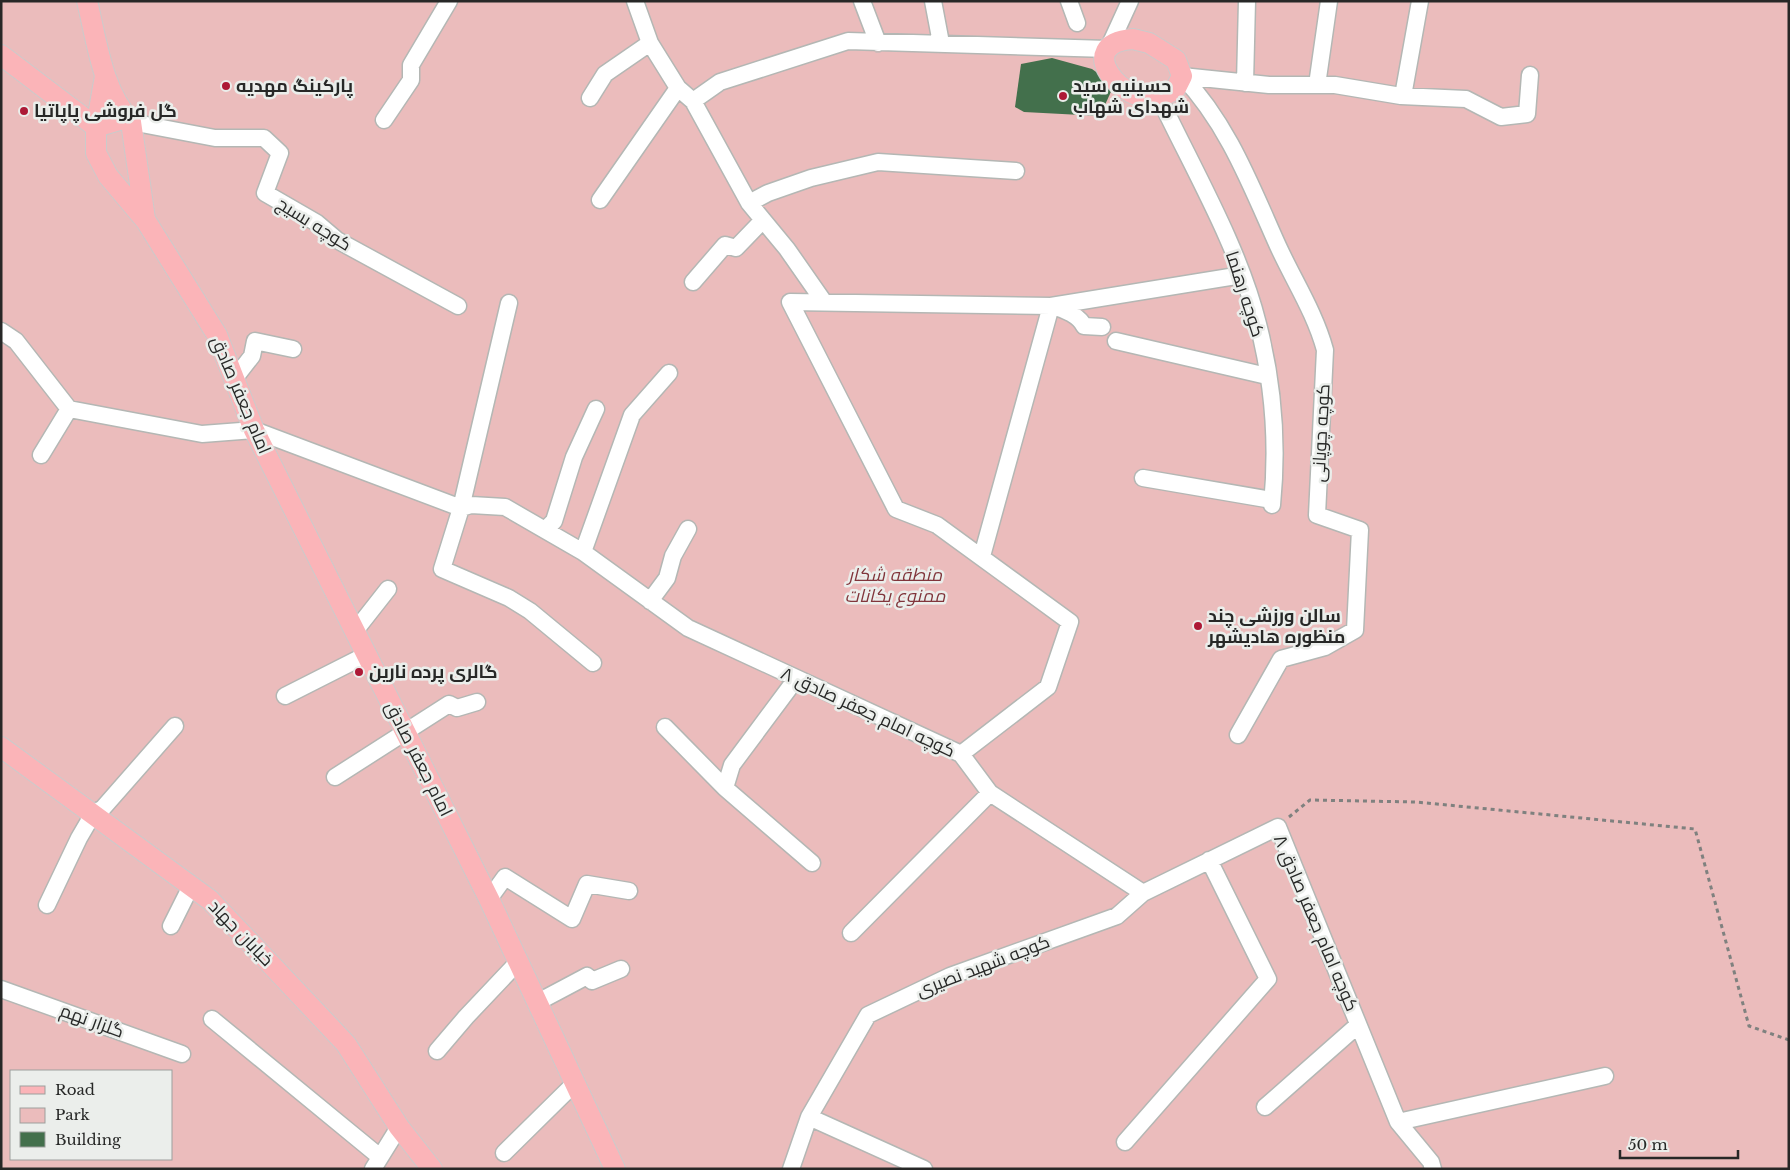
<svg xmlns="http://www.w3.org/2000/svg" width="1790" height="1170" font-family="'Libre Baskerville',Cairo,serif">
	<rect width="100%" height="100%" fill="#ebeeeb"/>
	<!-- green -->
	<path fill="#ebbcbc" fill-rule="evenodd" d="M1,1H1789V1169H1ZM11,1071H171V1159H11Z"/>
	<!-- building -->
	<path fill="#43704c" d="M1052,58L1092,69L1114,85L1100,116L1024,112L1015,107L1021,64Z"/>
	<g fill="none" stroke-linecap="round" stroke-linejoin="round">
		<!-- minor casing -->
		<g stroke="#b4b7b4" stroke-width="19">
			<path id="minor" d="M635,1L650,43L678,88L693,101L749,203L787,249L824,302
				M862,1L878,43
				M933,1L941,43
				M1069,1L1077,23
				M1182,76C1228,124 1251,186 1278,246C1294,281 1315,313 1325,350L1317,515L1360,530L1355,630L1325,647L1281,659L1238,735
				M1182,76L1269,85H1335L1401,96L1466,99L1501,117L1527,114L1530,75
				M1245,83L1247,1
				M1317,85L1329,1
				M1403,96L1420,1
				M1159,97C1193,169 1239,247 1258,324C1273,382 1278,445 1272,505
				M590,98L605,74L650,43
				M693,101L720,82L848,41L1108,49L1130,1
				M384,120L411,80V65L449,1
				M131,122L215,138H264L280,153L265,193L317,223L337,240L458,306
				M600,200L678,88
				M749,203L768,193L811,178L878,162L1016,171
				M693,282L725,245L736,248L763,220
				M509,303L461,508L442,569L509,598L530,611L593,663
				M1,331L16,341L69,409L202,434L254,430L461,508L471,505L505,507L583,552L688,628L961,754L990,793L1143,893L1278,827L1398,1122L1605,1076
				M1116,341L1267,376
				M234,379L252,356L255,341L293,349
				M41,455L69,409
				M1143,478L1272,500
				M545,530L554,521L574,457L596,409
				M583,552L632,415L669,373
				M982,556L1051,306L1242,275
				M650,601L667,578L673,556L688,529
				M355,631L388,589
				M285,696L366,655
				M665,727L725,788L812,863
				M961,754L1048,687L1070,622L937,525L896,509L790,302L1051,306C1063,309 1078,314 1084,326L1102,327
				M335,777L449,704L457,708L477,702
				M725,788L732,765L796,679
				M489,899L505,877L572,919L587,884L629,891
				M47,905L79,838L93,814L103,808L175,726
				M171,926L191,886
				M851,933L990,793
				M1,989L182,1054
				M538,1002L587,976L592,981L621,969
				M212,1019L380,1157
				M437,1051L466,1017L519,961
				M1265,1107L1358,1025
				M809,1117L924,1169
				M1398,1122L1431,1162L1433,1169
				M1125,1142L1268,979L1209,860
				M504,1153L575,1083
				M373,1169L399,1127
				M791,1169L809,1117L868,1015L950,976L1117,916L1143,893"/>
		</g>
		<!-- major casing -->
		<g stroke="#cbcbcb" stroke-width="22">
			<path id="major" d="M87,1C97,42 102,90 131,122L145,219
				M1133,39L1149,43L1176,60L1182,76L1175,90C1170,92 1165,95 1161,97C1121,107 1072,43 1133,39Z
				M1,55L96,127L123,119L131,122
				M105,76L96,127V153L108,176L146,221L217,335L254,430L489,899L615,1169
				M1,747L210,900L346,1044L399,1127L432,1169"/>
		</g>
		<!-- path -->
		<path stroke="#7f817f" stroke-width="3" stroke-dasharray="4 4" stroke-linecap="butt" d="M1289,817L1310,800L1416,802L1695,829L1749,1026L1789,1040"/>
		<!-- minor -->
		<use href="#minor" stroke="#fff" stroke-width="16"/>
		<!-- major -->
		<use href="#major" stroke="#fbb4b8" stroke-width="20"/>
	</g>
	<!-- markers -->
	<g fill="#ad1936" stroke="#ebeeeb" stroke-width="2">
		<circle cx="226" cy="86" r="5"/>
		<circle cx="1063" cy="96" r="5"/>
		<circle cx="24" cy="111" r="5"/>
		<circle cx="1198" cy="626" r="5"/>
		<circle cx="359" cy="672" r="5"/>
	</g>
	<g text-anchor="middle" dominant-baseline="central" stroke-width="5" stroke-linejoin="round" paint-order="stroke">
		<!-- poi labels -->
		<g font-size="18" font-weight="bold" fill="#272827" stroke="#ebeeeb" text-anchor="start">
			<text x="236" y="86">پارکینگ مهدیه</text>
			<text x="1073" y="86">حسینیه سید<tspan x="1073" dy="21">شهدای شهاب</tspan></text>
			<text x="34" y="111">گل فروشی پاپاتیا</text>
			<text x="1208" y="616">سالن ورزشی چند<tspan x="1208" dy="21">منظوره هادیشهر</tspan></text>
			<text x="369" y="672">گالری پرده نارین</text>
		</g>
		<!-- street labels -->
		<g font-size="18" fill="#272827" stroke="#ebeeeb">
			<text transform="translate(314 224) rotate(32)">کوچه بسیج</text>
			<text transform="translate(1245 294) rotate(72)">کوچه رهنما</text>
			<text transform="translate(241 395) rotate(67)">امام جعفر صادق</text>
			<text transform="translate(1321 433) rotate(-87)">کوچه چوپانی</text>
			<text transform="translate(868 712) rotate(25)">کوچه امام جعفر صادق ۸</text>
			<text transform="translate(419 759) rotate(63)">امام جعفر صادق</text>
			<text transform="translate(1316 923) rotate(67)">کوچه امام جعفر صادق ۸</text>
			<text transform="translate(241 933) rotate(46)">خیابان جهاد</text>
			<text transform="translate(983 966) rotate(-21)">کوچه شهید نصیری</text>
			<text transform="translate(92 1021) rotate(20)">گلزار نهم</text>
		</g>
		<!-- park labels -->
		<g font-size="18" font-style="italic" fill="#81353b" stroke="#ebeeeb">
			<text x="895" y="575">منطقه شکار<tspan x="895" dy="21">ممنوع یکانات</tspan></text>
		</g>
	</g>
	<!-- border -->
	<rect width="1790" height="1170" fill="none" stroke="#272827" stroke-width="5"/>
	<!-- legend -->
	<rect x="10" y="1070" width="162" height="90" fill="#ebeeeb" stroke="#9d9f9d"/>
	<rect x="20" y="1086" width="25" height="8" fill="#fbb4b8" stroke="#9d9f9d"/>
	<text x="55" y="1095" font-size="15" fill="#272827">Road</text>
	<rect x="20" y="1108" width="25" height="15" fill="#ebbcbc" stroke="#9d9f9d"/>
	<text x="55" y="1120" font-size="15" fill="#272827">Park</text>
	<rect x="20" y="1132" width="25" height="15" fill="#43704c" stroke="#9d9f9d"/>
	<text x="55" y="1145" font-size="15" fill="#272827">Building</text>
	<!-- scale -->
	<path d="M1620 1150v8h118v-8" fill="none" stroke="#272827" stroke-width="2.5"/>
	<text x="1628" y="1150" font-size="15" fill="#272827" stroke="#ebeeeb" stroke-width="4" paint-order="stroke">50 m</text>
</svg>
